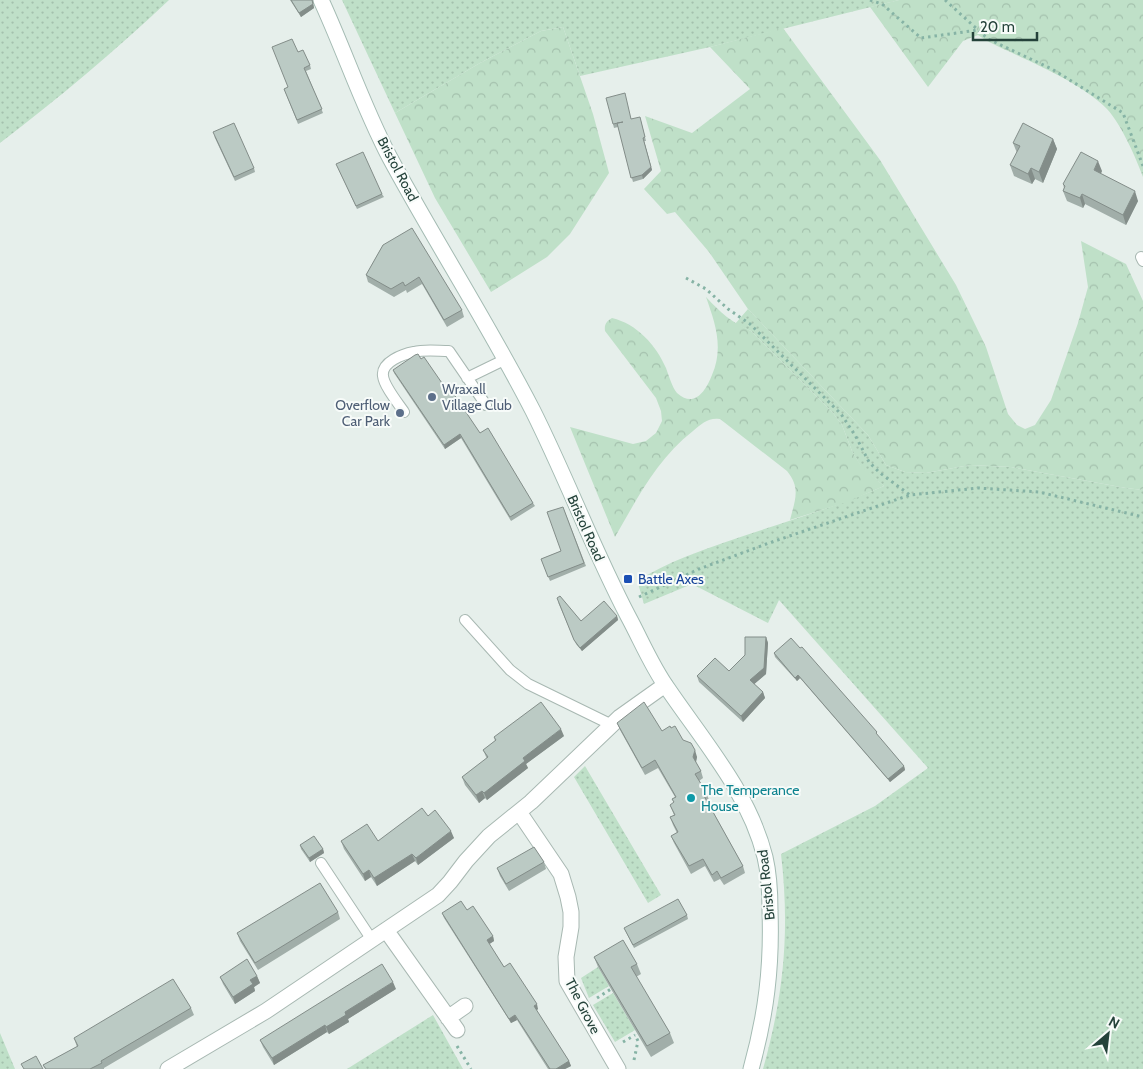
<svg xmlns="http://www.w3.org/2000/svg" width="1143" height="1069" font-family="Cabin,sans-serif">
	<defs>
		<pattern id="grass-dots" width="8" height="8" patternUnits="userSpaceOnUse" patternTransform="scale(1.25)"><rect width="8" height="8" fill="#bfe0c8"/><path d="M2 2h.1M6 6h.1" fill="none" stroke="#a4c1ad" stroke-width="1.8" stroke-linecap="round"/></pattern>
		<pattern id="forest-crowns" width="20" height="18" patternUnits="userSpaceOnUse" patternTransform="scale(1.25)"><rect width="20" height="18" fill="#bfe0c8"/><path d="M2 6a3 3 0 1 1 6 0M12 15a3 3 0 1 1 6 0" fill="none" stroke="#a4c1ad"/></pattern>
	</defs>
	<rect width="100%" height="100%" fill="#e6efeb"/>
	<!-- grass -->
	<path fill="url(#grass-dots)" d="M0,0H169C115,51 59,98 0,143Z
		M342,0H899L710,47L580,76L563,27L541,31L480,63L395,113Z
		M748,309L868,435L886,465L905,472L926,473L970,465L1011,467L1126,488L1143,490V1069H763C784,994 790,931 781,854L875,806L928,768L779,600L768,623L692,584L644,604L637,580C653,572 669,563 685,557C751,531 820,514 884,486L861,467L852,451L842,425L833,413L751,331L735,324Z
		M585,766L661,895L648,903L574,777Z
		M598,967L609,986L589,998L581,978Z
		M613,993L635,1030L615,1042L593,1005Z
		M433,1015L463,1069H347Z
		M0,1033L15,1069H0Z"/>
	<!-- forest -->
	<path fill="url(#forest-crowns)" d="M899,0H1143V177C1136,158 1121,124 1107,109C1080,81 1023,59 987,41L978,35L963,41L928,87L870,7Z
		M563,27L593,114L609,173L570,234L547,257L491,292L435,198L395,113L480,63L541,31Z
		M783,28L880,160L956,285L986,347L1008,414L1017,425L1025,429L1035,425L1051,400L1078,323L1088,287L1081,241L1126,264L1143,301V490L1126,488L1011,467L970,465L926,473L905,472L886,465L868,435L748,309L709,252L675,212L667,214L644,189L661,171L645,116L692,133L750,89L710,47Z
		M706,297C721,313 731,322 751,331L833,413L842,425L852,451L861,466L884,486L847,502L790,520C795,500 801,488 787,471L720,419C709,417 701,424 693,431C657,459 637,499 615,537L570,427L633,444L646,441L656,433L662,421L661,411L656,398L605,331C604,324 607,321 612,318C637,324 656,345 666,368C669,376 672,387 677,393C695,409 706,390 712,375C724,347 715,323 706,297Z"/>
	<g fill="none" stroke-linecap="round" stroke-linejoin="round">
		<!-- service casing -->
		<g stroke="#a8b8b2" stroke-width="12">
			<path id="service" d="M1141,257L1143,261
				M467,378L506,359
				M404,412C398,403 384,386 383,376C381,362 403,354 414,352C425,349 438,351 449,351L486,405
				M465,620L510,670L528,684L612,725
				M321,863L372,940"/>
		</g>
		<!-- minor casing -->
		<g stroke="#a8b8b2" stroke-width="17">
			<path id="minor" d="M519,812L561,874L568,897L571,912V927L566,957L567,981L618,1069
				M386,930L457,1030
				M448,1018L465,1006
				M168,1069L266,1011L438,895L450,882L466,861L489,836L531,802L620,717L665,685"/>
		</g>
		<!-- secondary casing -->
		<g stroke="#a4bbb3" stroke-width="17">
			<path id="secondary" d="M321,0C345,52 363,107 390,158C436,243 489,325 533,411C567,479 593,549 628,616C641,640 652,667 668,689C704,742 749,793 765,857C769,874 770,893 770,911C772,967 766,1015 751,1069"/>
		</g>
		<!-- path -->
		<path stroke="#86b3a5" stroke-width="3" stroke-dasharray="2.5 4" stroke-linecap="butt" d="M870,0L882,4L921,38L978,30
			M945,0L988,39L1052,69L1123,113L1143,166
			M686,278L706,289L728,309L750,324L841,414L855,435L869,462L880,473L910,495
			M639,597L699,569L769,543L910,495L978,488L1039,492L1143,517
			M597,998L611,989
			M623,1042L635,1035
			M457,1046L471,1069
			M634,1060L638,1041L635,1035"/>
		<!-- service -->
		<use href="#service" stroke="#fff" stroke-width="10"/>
		<!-- minor -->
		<use href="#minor" stroke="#fff" stroke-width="15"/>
		<!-- secondary -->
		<use href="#secondary" stroke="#fff" stroke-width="15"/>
	</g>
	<!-- wall -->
	<path fill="#a1aea9" d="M290,0H313L314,8L301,17Z
		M298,52L310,65L311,69L306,71L323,113L298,124L284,89L288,87Z
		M632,119L641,121L646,141H644L652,170L643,179L633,182L618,127L614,128L613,124Z
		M214,136L254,168L255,172L235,181Z
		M1053,139L1057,149L1043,183L1035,179L1032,184L1014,176L1010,165L1017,153L1013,143Z
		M338,168L382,194L384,197L357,209Z
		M1102,171L1101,174L1138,201L1126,225L1085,204L1083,208L1067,201L1063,191L1064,188L1063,184Z
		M383,245L462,310L464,317L447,327L422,284L407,293L406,290L394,297L368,282L366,275Z
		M421,359L444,386L533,503L535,506L511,521L461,438L445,449L394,373L393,370Z
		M563,507L586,566L550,581L541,559L561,551Z
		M558,602L581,621L617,616L618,620L582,651L576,644Z
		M766,637L768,643L766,674L754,684L763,692L765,698L743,722L699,682L697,676L729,671Z
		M774,653L878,736L904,766L905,770L890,782L800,678L797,681L775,657Z
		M617,723L662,731L671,728L697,757L696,763L701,771L703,778L699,781L706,792L709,800L707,801L743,866L745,873L724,885L720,879L714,882L705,866L691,874L674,843L671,836L677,833L673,825L670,817L674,815L670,805L674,803L672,799L675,797L658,768L645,775L620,730Z
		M564,736L526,764L528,768L487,800L485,798L479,803L465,785L462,777L487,759L483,750L495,741L494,737Z
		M428,816L454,838L418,865L415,861L377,886L371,877L365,881L344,849L341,841H378Z
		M300,845L323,849L324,853L310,862L301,849Z
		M544,862L546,869L509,891L500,876L497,868Z
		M467,910L493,936L494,941L489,944L504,967L538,1009L536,1010L569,1061L571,1066L565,1069H548L517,1020L511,1023L444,918L442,913Z
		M338,912L340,919L258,970L240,941L237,933Z
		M687,915L688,919L634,948L624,928Z
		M594,957L637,964L641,974L636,977L670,1033L674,1043L651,1057L598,967Z
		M257,976L260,983L254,987L255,991L235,1004L223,984L220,977Z
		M396,989L348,1019L349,1022L329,1034L327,1032L274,1065L263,1047L260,1040Z
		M191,1008L194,1015L104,1068V1069H45L43,1065L77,1047L74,1038Z"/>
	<!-- shaded-wall -->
	<path fill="#838d89" d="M312,0L314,8L301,17L299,13Z
		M1053,139L1057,149L1043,183L1039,172Z
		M644,141L652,170L643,179L642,175Z
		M1098,161L1102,171L1097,180L1094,170Z
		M1031,168L1035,179L1032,184L1028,174Z
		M1135,191L1138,201L1126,225L1123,215Z
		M1082,194L1085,204L1083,208L1080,198Z
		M460,434L461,438L445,449L444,445Z
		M617,616L618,620L582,651L580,648Z
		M766,637L768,643L766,674L752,686L750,680Z
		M798,675L800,678L797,681L795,678Z
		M763,692L765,698L743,722L741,716Z
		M561,729L564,736L526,764L528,768L487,800L484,793L523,758Z
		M695,750L697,757L695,765L693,757Z
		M904,766L905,770L890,782L888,779Z
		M482,791L485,798L479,803L476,795Z
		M451,831L454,838L418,865L416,858Z
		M323,849L324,853L310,862L309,858Z
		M412,854L415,861L377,886L374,878Z
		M369,870L371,877L365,881L363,874Z
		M493,936L494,941L488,945L487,940Z
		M257,976L260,983L254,987L255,991L235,1004L233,997L250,980Z
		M393,982L396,989L348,1019L349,1022L329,1034L326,1027L345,1012Z
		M537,1004L538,1009L536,1011L534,1006Z
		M515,1015L517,1020L511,1023L509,1019Z
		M325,1025L327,1032L274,1065L272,1058Z
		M569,1061L571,1066L565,1069H556Z"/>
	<!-- building -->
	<path fill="#bbcac4" stroke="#838d89" d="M291,0H312L313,4L299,13Z
		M292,39L298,52L303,50L310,65L304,68L322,109L297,120L284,89L288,87L272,47Z
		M625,93L631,119L640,117L645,137L643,138L651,167L642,175L631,178L617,123L623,122L613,124L606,98Z
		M234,123L254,168L234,177L213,132Z
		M1023,123L1053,139L1039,172L1031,168L1028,174L1010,165L1020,146L1013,143Z
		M363,152L382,194L356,206L336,164Z
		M1081,152L1098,161L1094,170L1135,191L1123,215L1082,194L1080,198L1063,191L1065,186L1063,184Z
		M412,228L462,310L444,320L419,277L405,286L403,282L391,289L366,275L383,245Z
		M418,354L421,359L424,357L444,386L447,384L480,433L488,428L533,503L510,517L460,434L444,445L393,370L415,355Z
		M563,507L584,563L548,577L541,559L561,551L547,512Z
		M560,596L581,621L604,601L617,616L580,648L574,640L557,598Z
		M745,637H766L764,668L750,680L763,692L741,716L697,676L715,658L729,671L745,655Z
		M791,638L800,648L802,647L877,732L876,733L904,766L888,779L798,675L795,678L774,653Z
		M541,702L561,729L523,758L525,761L484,793L482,791L476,795L462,777L488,757L483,750L496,740L494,737Z
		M644,702L662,731L670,726L671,728L675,726L683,740L691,743L695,750L693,757L701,771L695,774L706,792L703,794L743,866L721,878L717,871L712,875L703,859L689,866L671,836L678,832L670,817L675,815L670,805L674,802L672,799L676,797L655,760L642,768L617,723Z
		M422,808L428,816L435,810L451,831L416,858L412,854L374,878L369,870L363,874L341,841L367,824L378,841Z
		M314,836L323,849L309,858L300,845Z
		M534,847L544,862L506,884L497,868Z
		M320,883L338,912L255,963L237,933Z
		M678,899L687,915L633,945L624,928Z
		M461,901L467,910L473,906L493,936L487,940L504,967L510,963L537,1004L534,1006L569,1061L556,1069H550L515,1015L509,1019L442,913Z
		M623,940L637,964L631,967L670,1033L647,1046L594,957Z
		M247,959L257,976L250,980L253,984L233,997L220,977Z
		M382,964L393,982L345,1012L346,1015L326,1027L325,1025L272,1058L260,1040Z
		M173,979L191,1008L101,1061L102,1063L90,1069H46L43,1065L78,1046L74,1038Z
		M36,1056L43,1069H24L21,1064Z"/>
	<!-- markers -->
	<g fill="#5c6f8a" stroke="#f7fbf9" stroke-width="2">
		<circle cx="432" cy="397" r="5"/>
		<circle cx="400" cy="413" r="5"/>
	</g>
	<rect fill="#1a4fb4" stroke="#f7fbf9" stroke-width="2" x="623" y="574" width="10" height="10" rx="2.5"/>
	<circle fill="#0f9aa8" stroke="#f7fbf9" stroke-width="2" cx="691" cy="798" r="5"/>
	<g text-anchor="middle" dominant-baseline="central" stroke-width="4" stroke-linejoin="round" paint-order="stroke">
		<!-- street labels -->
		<g font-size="14" fill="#24423a" stroke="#f7fbf9">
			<text transform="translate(398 169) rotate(62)">Bristol Road</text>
			<text transform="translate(586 528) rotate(66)">Bristol Road</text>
			<text transform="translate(766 885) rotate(-96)">Bristol Road</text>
			<text transform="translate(583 1006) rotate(63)">The Grove</text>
		</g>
		<!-- service labels -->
		<g font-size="14" fill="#4e5e75" stroke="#f7fbf9" text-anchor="start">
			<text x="442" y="389">Wraxall<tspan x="442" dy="16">Village Club</tspan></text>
			<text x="390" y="405" text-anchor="end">Overflow<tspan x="390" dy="16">Car Park</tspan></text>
		</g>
		<!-- transit labels -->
		<g font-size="14" fill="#164399" stroke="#f7fbf9" text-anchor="start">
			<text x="638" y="579">Battle Axes</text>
		</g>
		<!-- culture labels -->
		<g font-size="14" fill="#0d838f" stroke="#f7fbf9" text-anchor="start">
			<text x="701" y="790">The Temperance<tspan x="701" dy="16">House</tspan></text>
		</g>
	</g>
	<!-- north arrow -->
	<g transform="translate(1108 1034) rotate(28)" stroke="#f7fbf9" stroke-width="4" paint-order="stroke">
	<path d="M0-4L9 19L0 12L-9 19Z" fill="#24423a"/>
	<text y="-8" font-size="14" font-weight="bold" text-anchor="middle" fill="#24423a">N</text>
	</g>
	<!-- scale -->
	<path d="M973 32v8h64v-8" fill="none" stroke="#24423a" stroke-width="2.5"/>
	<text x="980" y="32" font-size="15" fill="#24423a" stroke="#f7fbf9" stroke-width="4" paint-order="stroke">20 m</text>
</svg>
